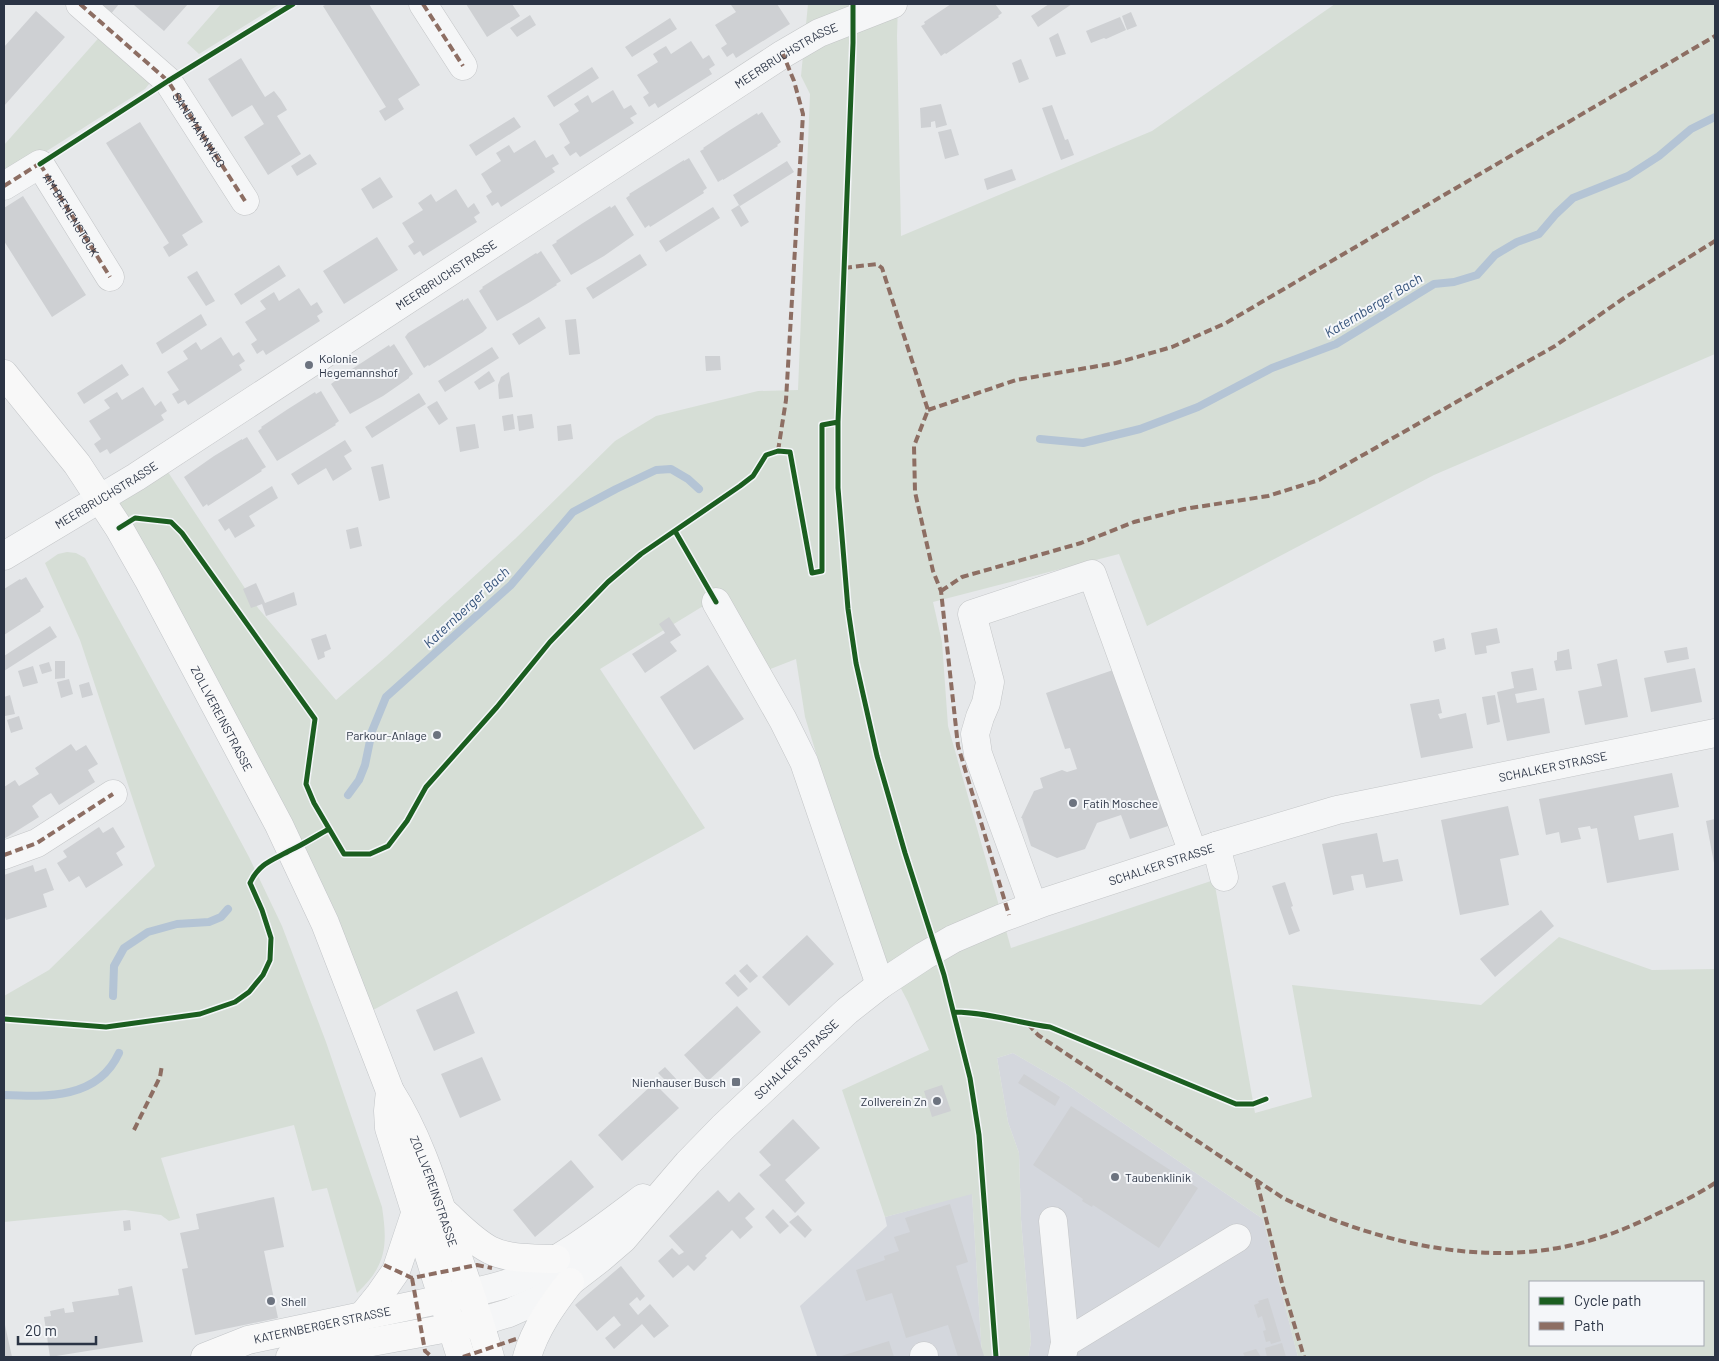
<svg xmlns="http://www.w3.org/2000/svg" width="1719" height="1361" font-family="Barlow,sans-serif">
	<rect width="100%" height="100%" fill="#e6e8ea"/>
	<!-- built -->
	<path fill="#d4d7dd" d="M1013,1053L1066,1084L1263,1219L1298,1357H1028L1031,1342L1021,1219L1019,1153L1008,1122L997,1058Z
		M972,1193L982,1357H813L817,1356L800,1306L887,1226L885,1217Z"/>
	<!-- green -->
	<path fill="#d6ded6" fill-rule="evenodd" d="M221,4H280L199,54L187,43Z
		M808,4H898L897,36L901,236L1152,131L1335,4H1715V354L1434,475L1147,626L1119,554L933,602L942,642L948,726L1011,948L1214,880L1255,1113L1312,1097L1292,985L1481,1005L1559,937L1652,970L1715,969V1357H1298L1263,1219L1066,1084L1013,1053L997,1058L1008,1122L1019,1153L1021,1219L1031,1342L1028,1357H982L972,1194L885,1217L842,1090L929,1050L908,1002L882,952L848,857L805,717L796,659L760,673L718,597L600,669L705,828L366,1014L102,499L162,463L258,608L336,700L386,657L516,538L615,441L656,416L758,391L798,390L810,94L801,76ZM1530,1282H1703V1345H1530Z
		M103,33L154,78L145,89L4,178V145Z
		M67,552L76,553L85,558L213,790L249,857L282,926L326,1042L382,1207C388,1246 386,1266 357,1293L327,1188L312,1191L294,1125L161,1158L180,1218L169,1221L161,1215L125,1210L4,1222V996L49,970L155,866L80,640L45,563L58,554Z"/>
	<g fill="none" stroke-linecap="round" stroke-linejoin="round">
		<!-- stream -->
		<path stroke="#b4c4d5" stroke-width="8" d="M1040,439L1083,443L1140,429L1198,407L1272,368L1336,344L1434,284L1454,282L1477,275L1495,255L1517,242L1539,234L1556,214L1573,198L1628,176L1659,156L1691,129L1715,117
			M348,795L359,780L365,765L372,731L386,697L511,585L573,512L616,489L656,470L671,469L688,479L699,489
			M113,996L114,966L124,948L148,932L177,924L209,922L221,917L228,909
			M4,1095C47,1097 98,1099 119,1053"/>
	</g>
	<!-- building -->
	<path fill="#ced0d3" d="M104,4H119L110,15L101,7Z
		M135,4H188L164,31L134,5Z
		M327,4H369L420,85L398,99L404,109L385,121L379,111L386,107L323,6Z
		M466,4H512L520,16L487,37Z
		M732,4H777L790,24L736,58L733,53L727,57L721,48L727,44L715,25L736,12L731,5Z
		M951,4H995L1002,13L998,16L999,17L946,54L945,53L941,56L921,26L925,24L924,22Z
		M1049,4H1072L1038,27L1031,16Z
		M36,11L65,37L4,106V47Z
		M1131,12L1137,26L1127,30L1122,16Z
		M530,15L536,25L517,37L510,28Z
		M1120,17L1126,30L1106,39L1104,38L1091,43L1086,31Z
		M670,18L677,29L632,57L625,47Z
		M1058,33L1066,54L1056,57L1049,38Z
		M691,41L703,59L709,55L715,65L709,69L712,74L658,108L655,103L649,107L643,97L649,93L637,75L658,62L653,54L659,50L666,46L671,54Z
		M241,58L265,97L274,91L281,100L287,110L277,116L301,154L268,175L244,137L264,124L252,105L232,117L208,79Z
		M1021,59L1029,79L1019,83L1012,63Z
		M592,67L599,78L554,107L547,96Z
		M613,90L624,109L631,105L637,114L630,118L634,123L580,157L576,152L570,156L564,147L570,143L559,124L579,111L574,104L588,95L592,103Z
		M941,104L947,125L936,128L935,121L931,122V127L921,128L920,108Z
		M1052,105L1065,140L1068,139L1074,155L1061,160L1042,108Z
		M762,112L781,142L777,145L778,146L723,180V179L718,182L700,151L704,149L703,148L730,130L757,113L758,115Z
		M514,117L521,127L476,156L469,145Z
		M140,122L203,222L182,235L188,245L169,257L163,247L169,243L106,143Z
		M951,129L959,155L945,159L938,132Z
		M535,140L546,158L553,154L559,164L552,168L555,172L501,207L498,202L492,206L486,196L492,192L481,174L501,161L496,153L509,145L514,153Z
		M310,154L317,164L297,176L291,166Z
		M689,158L707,188L703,191L704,193L650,227L649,225L645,228L626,198L630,195L629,194L684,160V161Z
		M787,161L794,172L740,206L739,205L749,222L741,227L731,210L739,205L733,195Z
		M1012,169L1016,180L987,190L984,179Z
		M380,177L393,197L373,209L361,189Z
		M456,189L468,208L474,203L480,213L474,217L477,222L423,256L420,251L414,255L408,246L414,242L402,223L423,210L418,203L431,194L436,202Z
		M23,196L86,295L52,317L4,241V208Z
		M615,205L634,235L604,256L571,275L552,245L557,242L556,241L583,223L610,206L611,208Z
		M713,207L720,218L666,252L659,241Z
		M377,237L398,270L344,304L323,271Z
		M541,251L561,281L556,284L557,285L530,302L497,321L479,291L483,288L482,287L536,253L537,254Z
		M640,254L647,265L593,299L586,288Z
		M279,265L286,276L241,305L234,294Z
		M197,271L215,301L206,306L187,277Z
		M299,288L311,306L317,302L323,312L317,316L320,321L266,355L263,350L257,354L251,344L257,340L245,322L266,309L260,301L274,292L279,301Z
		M468,298L487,328L483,332L429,366L428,365L424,368L405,337L408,333L463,299V301Z
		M201,314L207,325L162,354L156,343Z
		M539,317L546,328L519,345L512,334Z
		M576,319L580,354L569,355L565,320Z
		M221,337L233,356L239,352L245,361L239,365L242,370L188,405L185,400L178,404L172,394L179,390L167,372L188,359L183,351L196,342L201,350Z
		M394,344L413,374L409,377V378L383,396L350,414L331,384L335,381V380L389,345L390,347Z
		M492,347L499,358L445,392L438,381Z
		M705,356H720L721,370L706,371Z
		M122,364L129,375L84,404L77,393Z
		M489,371L495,381L479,390L474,382Z
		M509,372L513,397L499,399L498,385L501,377Z
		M143,387L155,406L161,401L167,411L161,415L164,420L110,454L107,449L100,453L94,444L101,439L89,421L110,408L104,400L117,392L122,400Z
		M321,391L339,421L335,424L336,425L277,461L258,431L262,428L261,427L288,409L315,392L316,394Z
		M419,393L426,404L372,438L365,427Z
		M437,401L448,419L439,425L427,407Z
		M513,414L515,429L504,431L502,416Z
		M532,414L534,428L519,431L517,416Z
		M475,424L479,448L460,452L456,427Z
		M571,424L573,439L558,441L557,426Z
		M247,437L266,467L261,470L262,471L208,506L207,504L203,507L184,477L214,456L242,439V440Z
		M345,440L352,451L344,456L352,469L333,481L326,468L298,485L291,474Z
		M383,464L390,498L379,501L371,467Z
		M272,486L278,498L249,516L255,526L235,538L229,528L225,531L218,520Z
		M358,527L362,546L350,549L346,530Z
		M26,577L44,607L40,610L41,611L4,635V589L20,579L21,580Z
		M256,583L265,603L294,592L297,605L266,616L262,604L251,608L243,589Z
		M669,617L681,635L670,642L677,651L645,673L632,654L665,633L659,624Z
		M50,626L57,637L4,671V656Z
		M1497,628L1500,643L1486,646L1487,653L1475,655L1471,633Z
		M326,634L331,649L324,652L325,657L318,660L311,639Z
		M1444,638L1446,649L1435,652L1433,641Z
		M1687,647L1689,659L1667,663L1664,651Z
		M1569,649L1572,669L1556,671L1554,661L1557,660V652Z
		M1617,659L1628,717L1585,725L1578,691L1602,686L1597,664Z
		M55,661H65V678L55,679Z
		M49,662L52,671L42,674L39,665Z
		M708,665L744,719L694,750L660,697Z
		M33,666L38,683L23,687L18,671Z
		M1119,668L1171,825L1130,839L1121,815L1097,823L1085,849L1057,858L1031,846L1022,818H1021L1034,791L1043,788L1040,778L1062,770L1067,772L1077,769L1070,748L1065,749L1046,693Z
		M1533,668L1537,690L1515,694L1517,703L1544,698L1550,733L1507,741L1497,692L1514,688L1511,672Z
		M1695,668L1702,702L1651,712L1644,678Z
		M69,679L73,694L61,698L57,682Z
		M89,682L93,695L82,698L79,685Z
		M10,695L15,714L5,716L4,697Z
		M1495,695L1500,722L1487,725L1482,697Z
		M1439,699L1442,713L1438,714L1440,719L1466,713L1473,748L1421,758L1410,704Z
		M19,716L23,729L11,733L7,720Z
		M71,744L76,751L86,745L98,764L88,770L95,782L59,805L51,793L41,799L32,806L39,817L4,839V787L15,780L19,786L39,774L35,768Z
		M1672,773L1679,807L1634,816L1639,840L1673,833L1679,870L1607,883L1597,828L1591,829L1590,826L1578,828L1581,839L1561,843L1559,832L1546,835L1539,799Z
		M1508,806L1519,855L1500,859L1509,905L1460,915L1441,820Z
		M1715,819V862L1714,863L1706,821Z
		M99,827L103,833L113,827L125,847L116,853L123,865L86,888L79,876L69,882L57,863L67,857L63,851Z
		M1377,833L1383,862L1398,859L1403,881L1366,888L1363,874L1351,876L1354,890L1333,895L1322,844Z
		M33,865L35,872L46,868L54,890L43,894L47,907L6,920L4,914V875Z
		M1285,882L1293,906L1291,907L1300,931L1289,935L1272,886Z
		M1541,910L1554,926L1495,977L1480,959Z
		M807,935L834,964L789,1006L762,977Z
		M747,964L758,976L750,983L739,971Z
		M735,974L748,989L738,997L725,983Z
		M457,991L475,1033L434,1051L416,1010Z
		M737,1006L761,1032L708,1081L684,1055Z
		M482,1057L501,1100L460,1118L441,1074Z
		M665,1067L678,1081L672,1087L658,1073Z
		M1024,1074L1060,1097L1055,1106L1018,1083Z
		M654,1083L679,1108L622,1161L598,1135Z
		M942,1085L951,1111L932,1117L924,1091Z
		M1071,1106L1198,1188L1159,1248L1093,1205L1092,1207L1082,1201L1083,1199L1033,1165Z
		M793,1119L820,1148L785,1180L805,1203L795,1213L759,1175L771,1165L759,1152Z
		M571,1160L594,1187L535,1237L513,1210Z
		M718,1190L729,1202L739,1192L755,1209L745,1218L753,1227L740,1239L732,1230L705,1256L707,1258L694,1271L688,1265L673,1278L658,1261L672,1248L679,1255L684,1252L669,1236Z
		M274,1197L284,1247L264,1251L278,1318L195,1335L182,1269L188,1268L180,1233L199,1229L196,1214Z
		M950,1204L968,1262L956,1266L984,1356L979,1357H958L948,1325L906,1338L892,1293L866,1301L856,1270L885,1260L884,1256L899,1251L894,1237L910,1232L905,1218Z
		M773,1209L789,1226L780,1234L765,1217Z
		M798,1215L812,1230L805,1238L789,1222Z
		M130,1220L131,1230L124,1231L123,1221Z
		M621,1266L645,1296L640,1301L637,1297L629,1304L638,1315L650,1304L669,1326L654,1338L642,1324L614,1349L605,1338L621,1325L614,1316L597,1331L575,1305Z
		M132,1286L143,1342L50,1357L44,1317L51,1316L50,1311L64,1308L65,1313L74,1312L72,1302L119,1295L118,1289Z
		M1268,1298L1281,1341L1271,1344L1270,1341L1266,1342L1263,1331L1266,1330L1262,1316L1258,1318L1254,1305L1259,1303L1258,1301Z
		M4,1325H5L12,1357H4Z
		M889,1341L894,1357H838Z
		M1282,1343L1286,1357H1267L1265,1348Z
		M1256,1349L1261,1357H1245L1243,1353Z"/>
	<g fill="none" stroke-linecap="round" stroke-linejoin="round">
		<!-- minor casing -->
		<g stroke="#c4c6c8" stroke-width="29">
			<g id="minor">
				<path id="s1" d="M80,4L168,81L245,201"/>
				<path d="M423,4L463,66"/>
				<path id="s2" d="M4,186L40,164L110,277"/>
				<path id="s3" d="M4,556L136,477L783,54L819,33L893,4"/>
				<path d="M716,602L783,720L804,762L880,985"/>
				<path d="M1216,846L1224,877"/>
				<path d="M4,855L37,843L113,794"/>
				<path d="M1033,906L978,754L975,734L980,717L986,703L990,682L972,614L1092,574L1193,853"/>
				<path d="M1053,1221L1065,1343L1062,1357"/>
				<path d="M470,1293C484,1290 498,1287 511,1282C560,1262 602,1229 643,1198"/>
				<path id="s4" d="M479,1322L509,1313L538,1300L570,1282L601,1258L623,1239L688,1163L723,1127L847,1011L880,985L924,956L953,939L1002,918L1045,902L1216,846L1337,810L1715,733"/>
				<path d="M1065,1343L1237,1238"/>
				<path d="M924,1356V1357"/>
			</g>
		</g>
		<!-- major casing -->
		<g stroke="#c2c5c8" stroke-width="29">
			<g id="major">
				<path id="s5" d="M4,374L77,464L119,528L148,579L279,825L325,923L390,1091C416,1132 431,1177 446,1223C462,1268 477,1312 490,1357"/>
				<path d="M390,1091L388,1111L389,1128L461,1357"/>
				<path d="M445,1213C459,1226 473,1241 490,1250C510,1260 535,1258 556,1259"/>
				<path d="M363,1315L380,1294L396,1271L416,1211"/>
				<path id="s6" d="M205,1357L248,1340L462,1295"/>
				<path d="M290,1357L470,1324"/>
				<path d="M527,1357C535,1329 552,1305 570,1282"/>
			</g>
		</g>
		<!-- minor -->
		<use href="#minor" stroke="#f5f6f7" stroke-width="28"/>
		<!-- major -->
		<use href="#major" stroke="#f8f8f8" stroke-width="28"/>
		<!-- quiet -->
		<path stroke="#8d6e63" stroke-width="4" stroke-dasharray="8 4" stroke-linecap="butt" d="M80,4L168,81L245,201
			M423,4L463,66
			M40,164L110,277
			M4,186L42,162
			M844,268L877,264L882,268L928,410L914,446L915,492L933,571L941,591L958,746L1009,915
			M928,410L1016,380L1116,363L1172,347L1226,323L1715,36
			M778,451L786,400L803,114L794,81L783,54
			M941,591L962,577L1081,543L1134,522L1184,509L1268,496L1319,480L1555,346L1624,298L1715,241
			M4,855L37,843L113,794
			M1028,1024L1038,1035L1283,1198C1378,1244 1492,1271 1595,1239C1619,1232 1643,1221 1665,1210C1682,1202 1700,1193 1715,1183
			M134,1130L160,1077L162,1065
			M1257,1182L1283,1287L1304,1357
			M384,1265L412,1278L477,1265L492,1268
			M412,1278L425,1351L432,1357
			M463,1357L519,1338"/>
		<!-- cycleway casing -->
		<g stroke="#f4f6f9" stroke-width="8">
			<path id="cycleway" d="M853,4V43L838,422V488L848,609L856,663L877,756L905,853L944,975L970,1078L979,1135L996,1357
				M40,164L168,81L293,4
				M119,528L135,518L171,522L182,533L315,719L306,784L314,803L344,854H370L388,846L407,821L426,787L497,707L550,642L608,582L641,554L740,486L753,476L766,455L778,451L790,452L812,573L822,571V425L838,422
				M675,531L716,602
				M954,1012C987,1012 1018,1023 1050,1027L1236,1104H1253L1266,1099
				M4,1019L106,1027L200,1014L235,1002L249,992L263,975L270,960L271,938L262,910L250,883C259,863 273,860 291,850C304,844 316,836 329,829"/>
		</g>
		<!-- cycleway -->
		<use href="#cycleway" stroke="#1b5e20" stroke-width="5"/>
	</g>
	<!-- markers -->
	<g fill="#6c737f" stroke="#f4f6f9" stroke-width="2">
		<circle cx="309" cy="365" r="5"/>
		<circle cx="437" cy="735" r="5"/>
		<circle cx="1073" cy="803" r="5"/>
		<rect x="731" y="1077" width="10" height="10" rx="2.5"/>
		<circle cx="937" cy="1101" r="5"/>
		<circle cx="1115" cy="1177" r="5"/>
		<circle cx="271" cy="1301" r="5"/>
	</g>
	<g text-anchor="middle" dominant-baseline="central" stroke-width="4" stroke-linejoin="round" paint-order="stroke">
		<!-- street labels -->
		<g font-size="12" fill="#2b3445" stroke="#f4f6f9">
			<text stroke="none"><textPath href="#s3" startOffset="929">MEERBRUCHSTRASSE</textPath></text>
			<text stroke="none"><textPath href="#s1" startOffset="175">SANDMANNWEG</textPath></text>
			<text stroke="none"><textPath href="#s2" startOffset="102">AM BIENENSTOCK</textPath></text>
			<text stroke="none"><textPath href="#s3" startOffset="524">MEERBRUCHSTRASSE</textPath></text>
			<text stroke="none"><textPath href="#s3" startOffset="119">MEERBRUCHSTRASSE</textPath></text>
			<text stroke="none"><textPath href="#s5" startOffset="409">ZOLLVEREINSTRASSE</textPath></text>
			<text stroke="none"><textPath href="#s4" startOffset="1242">SCHALKER STRASSE</textPath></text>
			<text stroke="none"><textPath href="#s4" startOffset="838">SCHALKER STRASSE</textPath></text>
			<text stroke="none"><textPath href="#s4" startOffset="418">SCHALKER STRASSE</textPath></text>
			<text stroke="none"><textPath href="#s5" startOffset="928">ZOLLVEREINSTRASSE</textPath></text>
			<text stroke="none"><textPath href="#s6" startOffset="122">KATERNBERGER STRASSE</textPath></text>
		</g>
		<!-- poi labels -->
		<g font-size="12" fill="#2b3445" stroke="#f4f6f9" text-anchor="start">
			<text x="319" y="358">Kolonie<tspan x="319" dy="14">Hegemannshof</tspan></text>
			<text x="427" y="735" text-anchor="end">Parkour-Anlage</text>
			<text x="1083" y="803">Fatih Moschee</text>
			<text x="726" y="1082" text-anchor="end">Nienhauser Busch</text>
			<text x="927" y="1101" text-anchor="end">Zollverein Zn</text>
			<text x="1125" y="1177">Taubenklinik</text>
			<text x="281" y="1301">Shell</text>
		</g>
		<!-- water labels -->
		<g font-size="14" font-style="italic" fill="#34527a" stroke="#f4f6f9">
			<text transform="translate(1373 305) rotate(-31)">Katernberger Bach</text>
			<text transform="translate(466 607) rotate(-43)">Katernberger Bach</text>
		</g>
	</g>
	<!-- border -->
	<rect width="1719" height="1361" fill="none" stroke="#2b3445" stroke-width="10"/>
	<!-- legend -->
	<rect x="1529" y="1281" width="175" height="65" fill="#f4f6f9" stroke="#a4a8b1"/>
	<rect x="1539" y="1297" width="25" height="8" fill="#1b5e20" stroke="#a4a8b1"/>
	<text x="1574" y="1306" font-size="15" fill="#2b3445">Cycle path</text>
	<rect x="1539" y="1322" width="25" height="8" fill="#8d6e63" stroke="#a4a8b1"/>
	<text x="1574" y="1331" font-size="15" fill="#2b3445">Path</text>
	<!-- scale -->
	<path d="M18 1336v8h78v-8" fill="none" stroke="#2b3445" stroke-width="2.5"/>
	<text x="25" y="1336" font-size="15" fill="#2b3445" stroke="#f4f6f9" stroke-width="4" paint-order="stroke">20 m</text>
</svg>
